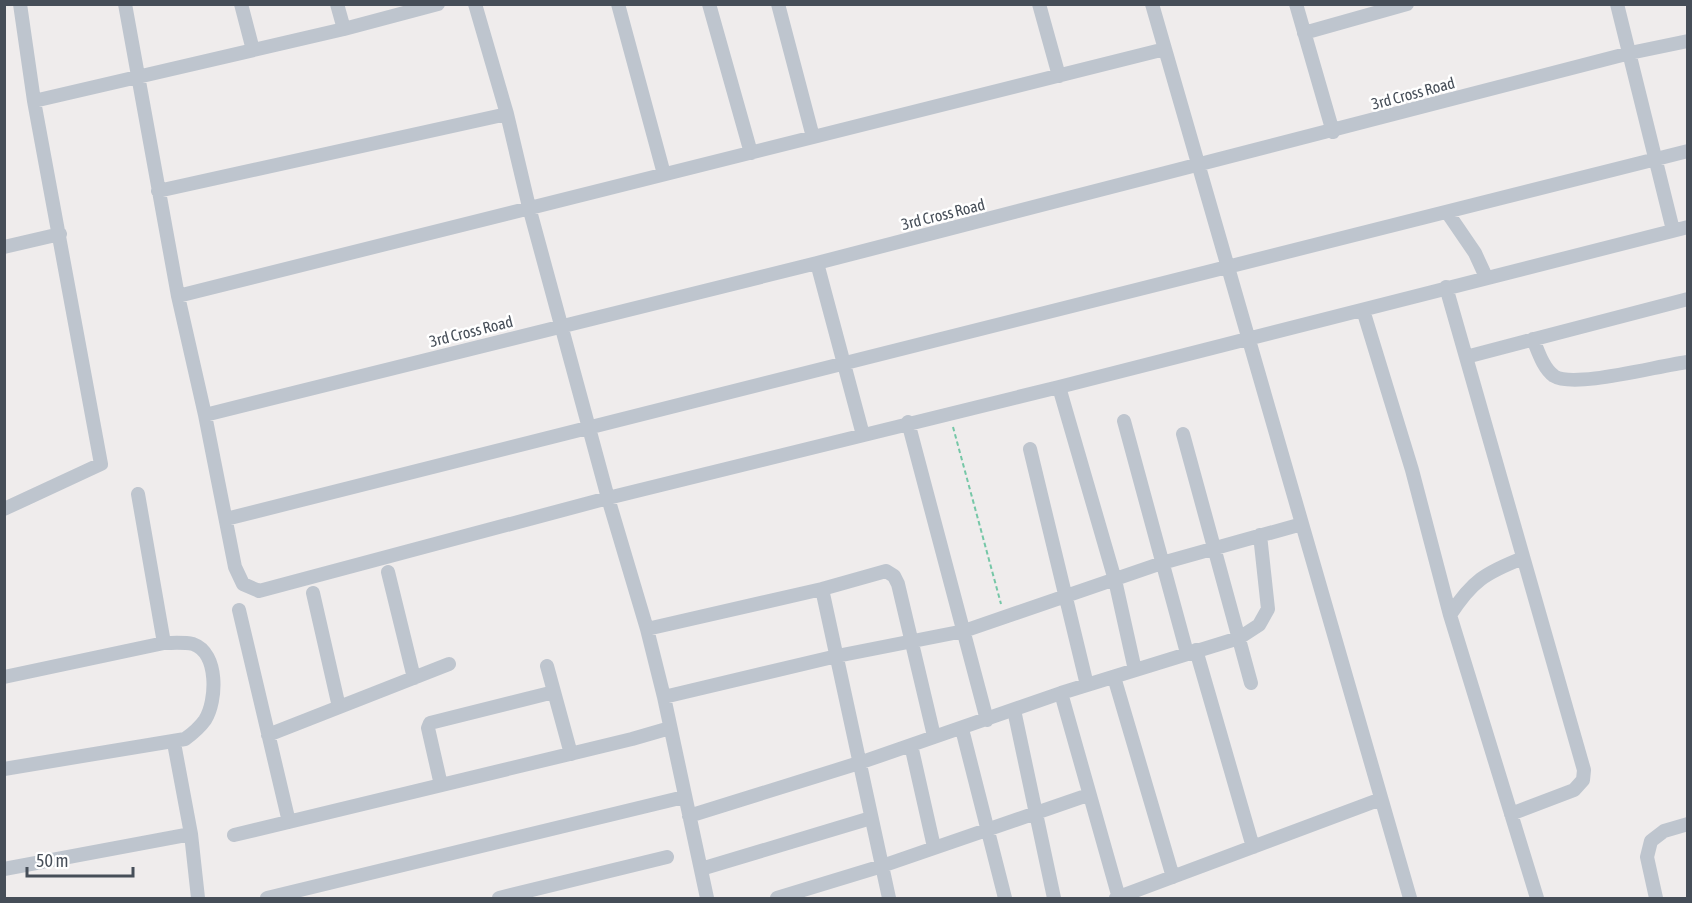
<svg xmlns="http://www.w3.org/2000/svg" width="1692" height="903" font-family="'Asap Condensed',sans-serif">
	<rect width="100%" height="100%" fill="#efecec"/>
	<g fill="none" stroke-linecap="round" stroke-linejoin="round">
		<!-- path -->
		<path stroke="#76c7a7" stroke-width="2" stroke-dasharray="4.5 3" stroke-linecap="butt" d="M953,427L1001,604"/>
		<!-- minor -->
		<path stroke="#bec5ce" stroke-width="14" d="M125,4L178,296L205,415L235,567L243,584L259,591L608,498L1059,387L1688,227
			M241,4L253,50
			M337,4L344,29
			M475,4L507,114L529,207L608,498L647,629L664,697L707,898
			M618,4L664,174
			M709,4L751,153
			M778,4L813,137
			M1039,4L1059,76
			M1152,4L1410,898
			M1296,4L1333,132
			M1617,4L1673,230
			M1304,33L1407,4
			M34,101L344,29L438,4
			M158,191L507,114
			M1447,212L1475,253L1486,277
			M4,247L60,234
			M817,263L863,435
			M1446,287L1584,770L1583,780L1574,790L1511,814
			M178,296L1165,49
			M1363,310L1412,470L1450,615L1537,898
			M1533,339C1538,351 1543,368 1554,376C1574,389 1660,365 1688,362
			M1466,357L1688,299
			M1059,387L1115,580L1135,670
			M205,415L817,263L1630,53L1688,41
			M1124,421L1187,653
			M908,422L987,720
			M1183,434L1251,683
			M1030,449L1087,685
			M138,494L164,643
			M4,509L101,464L34,101L20,4
			M226,519L1688,151
			M388,572L414,678
			M822,589L889,898
			M313,593L339,707
			M239,610L289,822
			M1450,615C1472,581 1485,573 1523,558
			M647,629L822,589L886,571L894,576L898,584L934,736
			M1196,650L1253,847
			M547,666L571,754
			M4,677L164,643C173,643 184,642 193,644C219,653 217,701 205,720C200,727 192,734 185,739L4,769
			M1114,677L1173,877
			M1061,693L1119,898
			M664,697L837,656L964,631L1162,563L1302,524
			M1014,710L1054,898
			M962,729L1005,898
			M268,735L449,664
			M174,743L191,834L198,898
			M911,745L934,847
			M441,785L428,728L430,723L554,692
			M689,816L859,763L1061,693L1239,638L1259,625L1268,609L1260,535
			M234,835L632,739L670,728
			M4,869L191,834
			M701,869L871,818
			M267,898L684,797
			M499,898L667,857
			M777,898L882,866L1088,795
			M1116,898L1381,799
			M1656,898L1647,857L1651,841L1664,831L1688,824"/>
	</g>
	<g text-anchor="middle" dominant-baseline="central" stroke-width="5" stroke-linejoin="round" paint-order="stroke">
		<!-- street labels -->
		<g font-size="16" fill="#464e58" stroke="#fff">
			<text transform="translate(1413 93) rotate(-15)">3rd Cross Road</text>
			<text transform="translate(943 214) rotate(-14)">3rd Cross Road</text>
			<text transform="translate(471 331) rotate(-14)">3rd Cross Road</text>
		</g>
	</g>
	<!-- border -->
	<rect width="1692" height="903" fill="none" stroke="#464e58" stroke-width="12"/>
	<!-- scale -->
	<path d="M27 867v9h106v-9" fill="none" stroke="#464e58" stroke-width="3"/>
	<text x="36" y="867" font-size="18" fill="#464e58" stroke="#ffffff" stroke-width="4.5" paint-order="stroke">50 m</text>
</svg>
